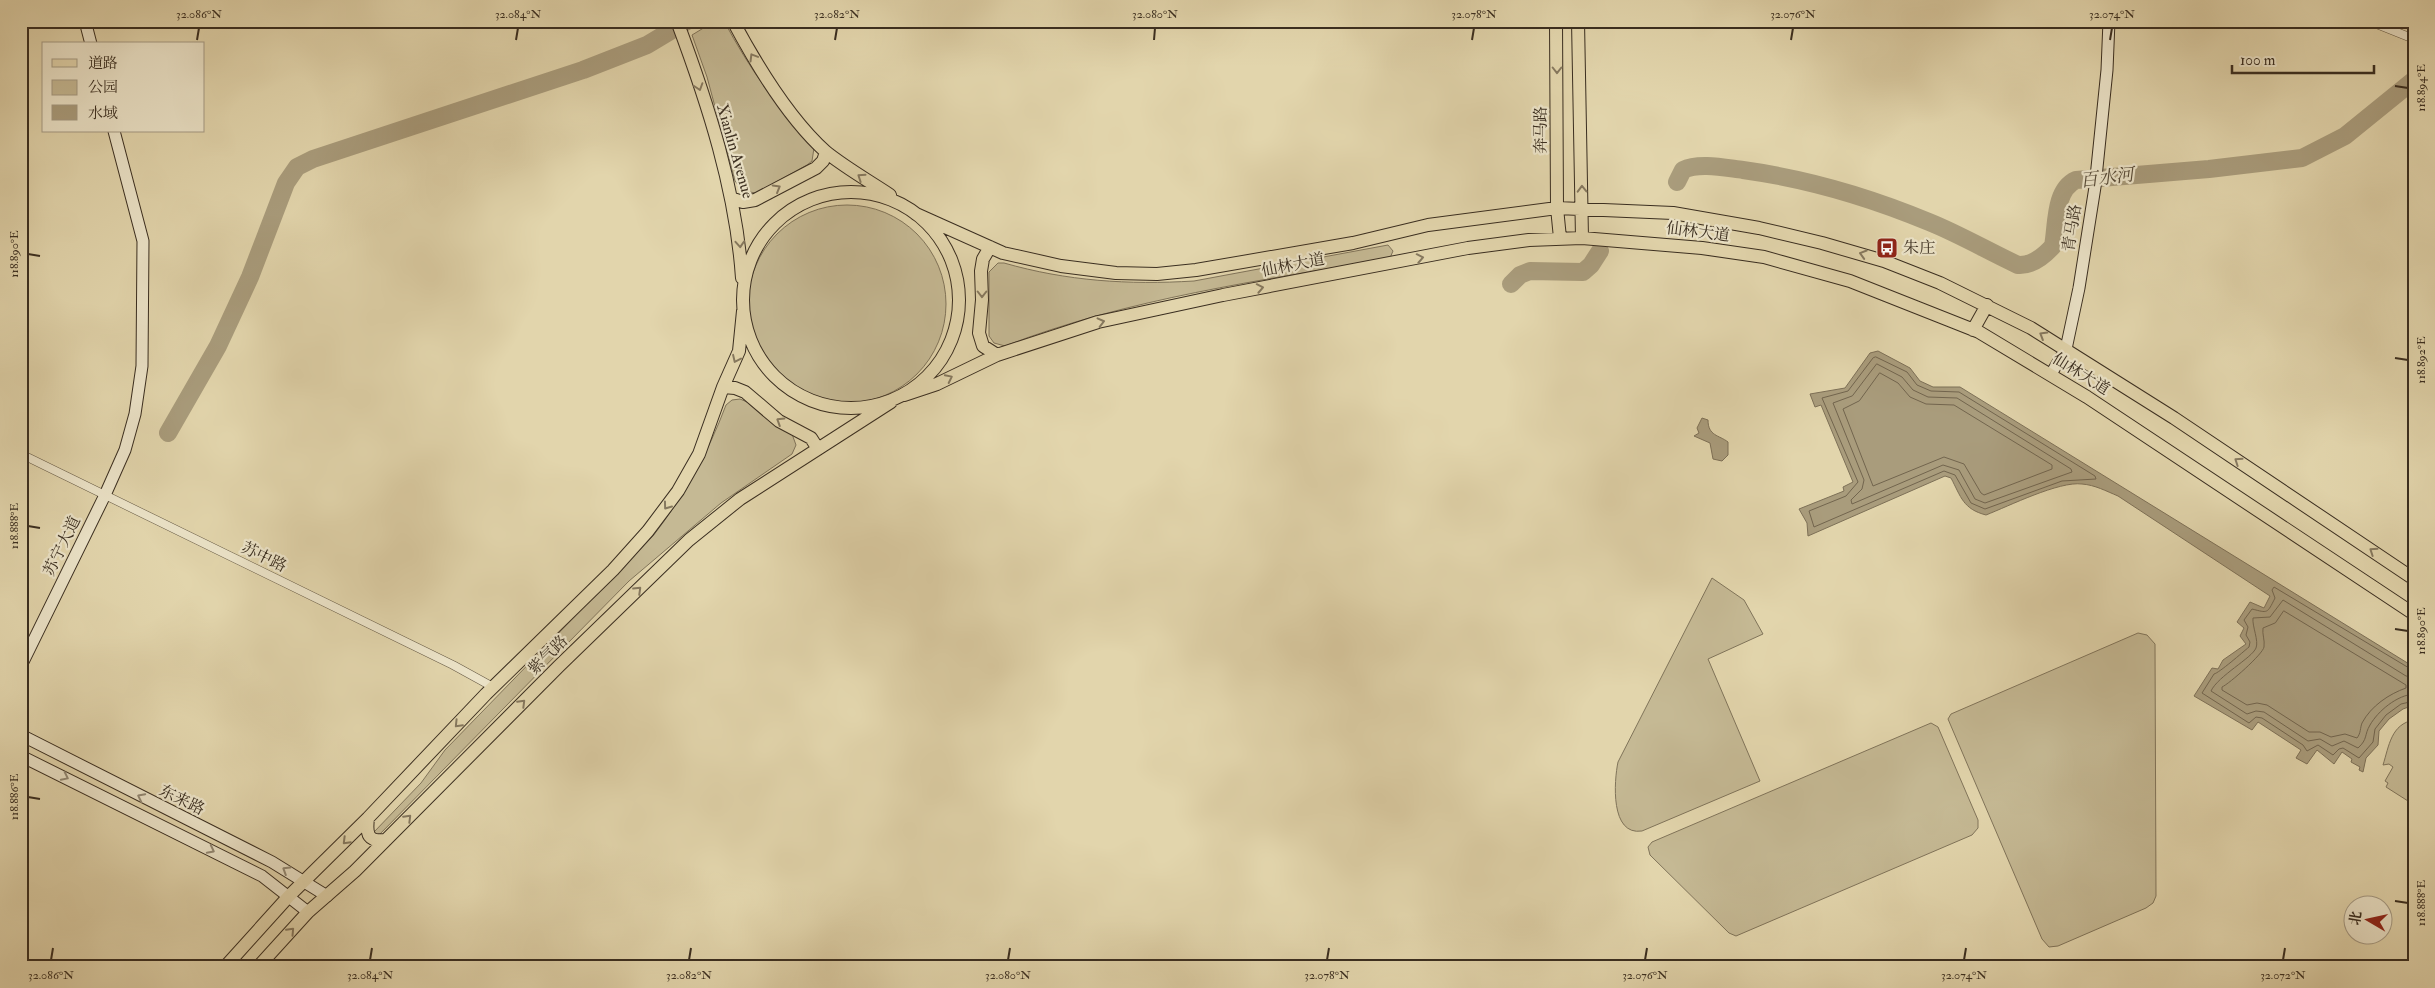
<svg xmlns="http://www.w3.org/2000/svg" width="2435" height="988" font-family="'IM FELL Double Pica','Noto Serif SC',serif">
	<rect width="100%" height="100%" fill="#e2d5ac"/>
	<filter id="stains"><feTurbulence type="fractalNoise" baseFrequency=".004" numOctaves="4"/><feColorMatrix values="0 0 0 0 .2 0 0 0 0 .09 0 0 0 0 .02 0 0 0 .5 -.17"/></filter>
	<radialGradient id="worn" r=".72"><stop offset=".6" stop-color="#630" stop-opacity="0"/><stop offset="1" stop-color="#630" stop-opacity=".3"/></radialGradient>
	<!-- green -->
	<path fill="#c5b994" stroke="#80745a" d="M715,21H724C749,68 778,109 814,148L812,161L807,165L756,193L743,191L735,181L707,77L692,35Z
		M748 304a99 99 0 1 1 198 0a99 99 0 1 1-198 0Z
		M1388,245L1393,251L1390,258C1260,281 1129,298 1005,346L994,343L989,336V272L998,263H1004C1067,281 1128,285 1194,281Z
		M740,399L747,402L770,421L792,434L796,445L792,454L721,503L629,581L377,837L374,832L421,783L445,750L653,536C684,496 708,453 726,405L732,400Z
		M1712,578L1744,600L1763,634L1708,659L1760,781L1642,831C1610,836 1614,781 1618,762Z
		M2138,633L2147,635L2155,644L2156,896L2153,903L2146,908L2058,946L2049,947L2042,939L1948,719L1951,714Z
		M2414,720V793L2408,801L2386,787L2388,783L2385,781L2393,767L2389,764L2383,765C2389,746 2391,724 2414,720Z
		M1931,723L1938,727L1978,820V828L1972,835L1736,936L1729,933L1650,855L1648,847L1652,842Z"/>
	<!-- water -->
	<path fill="#a99c7c" stroke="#7d7057" d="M1878,351L1910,368L1920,381L1933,387H1960L2414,667V705L2403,709L2389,719L2379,731L2378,745L2366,758L2363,772L2359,770L2360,767L2351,762L2352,759L2342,752L2334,764L2317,750L2307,764L2296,758L2301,750L2258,722L2252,730L2194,696L2212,668L2218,669L2223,660L2246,644L2240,636L2244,628L2237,622L2250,602L2264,608L2270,596L2118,496C2106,491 2095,485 2082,484C2059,481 2009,506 1986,515C1963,509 1961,497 1951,478L1945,476L1808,536L1807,523L1799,509L1844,491L1843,487L1853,482L1821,405L1815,407L1810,394L1845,388L1870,353Z
		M1702,418L1708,420C1708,436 1719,435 1728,442V455L1722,461L1713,459L1710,443L1694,436L1699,433L1697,428Z"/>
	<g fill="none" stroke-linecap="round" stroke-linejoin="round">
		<!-- shore -->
		<path stroke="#72654e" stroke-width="1" d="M1876,357L1907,372L1917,385L1931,391L1959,392L2095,476L2096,479L2062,481L1985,509L1971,503L1955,475L1944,471L1814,527L1809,511L1846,496L1858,482L1822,398L1848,391L1873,358Z
			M1877,364L1902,377L1913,390L1928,397L1957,398L2071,469L2072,472L1985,503L1975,499L1959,470L1943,465L1852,504L1851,500L1862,489L1864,480L1833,403L1852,396Z
			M1880,373L1898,383L1910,397L1926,404L1954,405L2052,465V469L1984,495L1981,493L1964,464L1944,457L1873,486L1843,409L1859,401Z
			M2284,611L2406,685V688C2389,694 2371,706 2362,723C2360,728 2361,733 2357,738L2345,734L2331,737L2320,732H2309L2267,705L2257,703L2247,705L2222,690V687C2229,684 2263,654 2264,647C2265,640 2262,634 2263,628L2275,623Z
			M2414,671L2274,587L2272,590L2275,598C2267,614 2268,613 2252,609L2244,620L2248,627L2246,635L2250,642L2249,647C2243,652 2219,673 2214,674L2202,693L2249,723L2256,717L2262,718L2303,745L2307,751L2318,745L2333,755L2339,749L2343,748L2359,758L2373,742L2375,729L2386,715L2401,704L2414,701
			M2414,677L2406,676L2283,600L2270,617L2253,618C2252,626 2259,641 2256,648C2252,658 2218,676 2211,691L2247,714L2256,711L2264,712L2308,741L2320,739L2332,746L2344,741L2358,748C2368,739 2364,735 2370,725C2378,711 2397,695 2414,694"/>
		<!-- river -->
		<path stroke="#a99c7c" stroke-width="18" d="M1677,182L1683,170C1699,162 1726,168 1743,170C1808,179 1869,197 1929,222C1959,234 1988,251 2018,265C2031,266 2044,256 2053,246C2057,225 2054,190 2076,180L2209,169L2302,158L2345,136L2414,80
			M1511,284L1520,275L1530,271L1583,272L1591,265L1600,251
			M168,433L218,346L250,277L286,183L297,167L313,159L583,70L647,45L687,21"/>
		<!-- street casing -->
		<g stroke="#645843" stroke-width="9">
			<path id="street" d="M2369,21L2414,39
				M21,454L453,665L493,687"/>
		</g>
		<!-- secondary casing -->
		<g stroke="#3a2e20" stroke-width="13">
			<path id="secondary" d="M85,21L91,44
				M2051,374L2066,349L2079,288L2095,187L2107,70L2109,21
				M21,666L105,495L125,450L135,414L142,366L143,241L114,131
				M21,735L272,862L327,896
				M21,756L262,876L308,912"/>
		</g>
		<!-- primary casing -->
		<g stroke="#3a2e20" stroke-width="14">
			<path id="primary" d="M677,21C708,104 736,190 742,278
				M733,21C757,66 788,118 826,152C846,168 869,181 890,195
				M1556,21L1557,208L1560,238
				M1578,21L1582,238
				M743 300a108 108 0 1 1 216 0a108 108 0 1 1-216 0Z
				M733,199L743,202L755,200L816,168L823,161L826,152
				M916,214L1003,253L1061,266L1116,273L1157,274L1196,270L1353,243L1428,225L1557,208L1673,213L1759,228L1822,243L1884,261L1940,283L2031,328L2174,418L2414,579
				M990,247L983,259L981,271L982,300L979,333L983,346L997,355
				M1973,330L1987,305
				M723,387L735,388L745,392L779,421L811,438L818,449
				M904,395L937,384L997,355L1098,322L1223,295L1468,248L1529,240L1582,238L1702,248L1764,257L1850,281L1979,332L2087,397L2414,614
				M368,818C366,835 368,842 386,840
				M225,967L289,896L368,818L486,694L613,570L648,531L678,491L699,454L723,387L739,351L743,311
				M258,967L308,912L355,871L559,666L689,540L740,499L891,402"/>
		</g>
		<!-- street -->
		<use href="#street" stroke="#ece4c9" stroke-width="8"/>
		<!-- secondary -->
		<use href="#secondary" stroke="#ece4c9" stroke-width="11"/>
		<!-- primary -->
		<use href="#primary" stroke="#e2d5ac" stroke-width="12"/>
	</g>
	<!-- one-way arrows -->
	<defs><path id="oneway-chevron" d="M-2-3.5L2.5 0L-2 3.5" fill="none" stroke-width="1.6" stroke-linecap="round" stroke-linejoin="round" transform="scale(1.25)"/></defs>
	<g stroke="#86795f">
		<use href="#oneway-chevron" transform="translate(753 57) rotate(-121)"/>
		<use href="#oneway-chevron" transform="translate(1557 70) rotate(90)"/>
		<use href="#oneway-chevron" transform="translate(699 87) rotate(72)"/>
		<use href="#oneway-chevron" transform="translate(861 177) rotate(-146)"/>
		<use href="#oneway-chevron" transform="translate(777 188) rotate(-30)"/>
		<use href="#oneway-chevron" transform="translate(1582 189) rotate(-91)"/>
		<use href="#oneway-chevron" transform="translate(740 244) rotate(86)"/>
		<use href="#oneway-chevron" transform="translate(1863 254) rotate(-163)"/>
		<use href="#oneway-chevron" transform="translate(1420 258) rotate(-11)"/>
		<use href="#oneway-chevron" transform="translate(1260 288) rotate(-11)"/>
		<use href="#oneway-chevron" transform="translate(982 294) rotate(90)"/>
		<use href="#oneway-chevron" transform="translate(1101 322) rotate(-14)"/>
		<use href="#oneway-chevron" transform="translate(2043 335) rotate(-149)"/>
		<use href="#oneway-chevron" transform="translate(736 359) rotate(115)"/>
		<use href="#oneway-chevron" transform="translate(949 378) rotate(-26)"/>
		<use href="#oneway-chevron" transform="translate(780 421) rotate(-148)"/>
		<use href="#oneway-chevron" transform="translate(2238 461) rotate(-146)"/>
		<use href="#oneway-chevron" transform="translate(667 506) rotate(126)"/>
		<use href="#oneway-chevron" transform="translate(2373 551) rotate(-146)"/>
		<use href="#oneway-chevron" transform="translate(638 590) rotate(-44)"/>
		<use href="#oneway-chevron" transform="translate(522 703) rotate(-45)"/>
		<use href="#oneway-chevron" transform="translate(458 724) rotate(134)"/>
		<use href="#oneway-chevron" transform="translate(408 818) rotate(-45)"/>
		<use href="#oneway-chevron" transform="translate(346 841) rotate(135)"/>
		<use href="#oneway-chevron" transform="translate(291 931) rotate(-47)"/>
	</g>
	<g stroke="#938974">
		<use href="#oneway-chevron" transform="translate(65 777) rotate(26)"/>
		<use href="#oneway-chevron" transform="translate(141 797) rotate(-153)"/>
		<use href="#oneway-chevron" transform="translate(211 850) rotate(27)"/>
		<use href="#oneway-chevron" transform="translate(286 870) rotate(-148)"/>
	</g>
	<!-- ticks -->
	<path fill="none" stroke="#3a2e20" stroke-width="2" d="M197,40L199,28M516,40L518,28M835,40L837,28M1154,40L1155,28M1472,40L1474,28M1791,40L1793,28M2110,40L2112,28M2395,86L2408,88M28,254L40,256M2395,358L2408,360M28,526L40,528M2395,629L2408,631M28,797L40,799M2395,901L2408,903M51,960L53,948M370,960L372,948M689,960L691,948M1008,960L1010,948M1327,960L1329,948M1645,960L1647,948M1964,960L1966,948M2283,960L2285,948"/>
	<!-- icons -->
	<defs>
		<g id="bus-square" transform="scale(1.125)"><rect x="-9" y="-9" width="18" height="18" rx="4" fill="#8f2418" stroke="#ece4c9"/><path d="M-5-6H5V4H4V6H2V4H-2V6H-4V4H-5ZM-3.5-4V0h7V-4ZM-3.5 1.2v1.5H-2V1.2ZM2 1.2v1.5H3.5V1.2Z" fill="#fff"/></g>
	</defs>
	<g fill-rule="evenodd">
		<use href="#bus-square" x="1887" y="248"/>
	</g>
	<g text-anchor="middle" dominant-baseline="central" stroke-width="4.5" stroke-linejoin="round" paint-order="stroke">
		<!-- street labels -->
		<g font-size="16" fill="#3a2e20" stroke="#ece4c9">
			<text transform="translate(1541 130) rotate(-90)">奔马路</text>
			<text transform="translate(735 151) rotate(74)">Xianlin Avenue</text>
			<text transform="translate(2072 228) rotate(-81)">青马路</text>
			<text transform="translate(1698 232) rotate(7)">仙林大道</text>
			<text transform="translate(1293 265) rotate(-11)">仙林大道</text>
			<text transform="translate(2081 374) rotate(32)">仙林大道</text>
			<text transform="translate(62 546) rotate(-64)">苏宁大道</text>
			<text transform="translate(264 557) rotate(26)">苏中路</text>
			<text transform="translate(548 655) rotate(-45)">紫气路</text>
			<text transform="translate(182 800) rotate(26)">东来路</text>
		</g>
		<!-- poi labels -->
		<g font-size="16" fill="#3a2e20" stroke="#ece4c9" text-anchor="start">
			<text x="1903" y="248">朱庄</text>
		</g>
		<!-- water labels -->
		<g font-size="18" font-style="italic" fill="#564a37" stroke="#ece4c9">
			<text transform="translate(2107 178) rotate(-7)">百水河</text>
		</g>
	</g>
	<!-- margin -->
	<rect width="2435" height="988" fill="none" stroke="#e2d5ac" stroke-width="55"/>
	<!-- legend -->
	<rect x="42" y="42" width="162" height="90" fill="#ece4c9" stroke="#a59b85"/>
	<rect x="52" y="59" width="25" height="8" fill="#e2d5ac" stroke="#a59b85"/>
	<text x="88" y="68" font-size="15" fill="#3a2e20">道路</text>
	<rect x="52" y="80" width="25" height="15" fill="#c5b994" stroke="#a59b85"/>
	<text x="88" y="92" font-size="15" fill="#3a2e20">公园</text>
	<rect x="52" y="105" width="25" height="15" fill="#a99c7c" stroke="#a59b85"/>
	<text x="88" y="118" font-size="15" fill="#3a2e20">水域</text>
	<!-- north arrow -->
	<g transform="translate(2368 920) rotate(279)"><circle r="24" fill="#ece4c9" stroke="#a59b85"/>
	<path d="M0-4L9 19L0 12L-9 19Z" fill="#8f2418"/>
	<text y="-8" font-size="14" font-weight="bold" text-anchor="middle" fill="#3a2e20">北</text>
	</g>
	<!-- scale -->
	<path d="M2232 65v8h142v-8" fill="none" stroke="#3a2e20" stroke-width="2.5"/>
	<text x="2240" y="65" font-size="15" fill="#3a2e20" stroke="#ece4c9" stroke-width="4" paint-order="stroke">100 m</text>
	<rect x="28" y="28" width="2380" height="932" fill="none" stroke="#3a2e20" stroke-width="2"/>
	<g font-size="12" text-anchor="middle" fill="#3a2e20">
		<text x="199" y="18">32.086°N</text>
		<text x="518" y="18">32.084°N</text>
		<text x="837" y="18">32.082°N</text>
		<text x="1155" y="18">32.080°N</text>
		<text x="1474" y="18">32.078°N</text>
		<text x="1793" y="18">32.076°N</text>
		<text x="2112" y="18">32.074°N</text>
		<text transform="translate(2421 88) rotate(-90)" y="4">118.894°E</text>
		<text transform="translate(14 254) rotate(-90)" y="4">118.890°E</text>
		<text transform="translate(2421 360) rotate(-90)" y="4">118.892°E</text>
		<text transform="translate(14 526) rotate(-90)" y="4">118.888°E</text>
		<text transform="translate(2421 631) rotate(-90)" y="4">118.890°E</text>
		<text transform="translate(14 797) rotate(-90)" y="4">118.886°E</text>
		<text transform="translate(2421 903) rotate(-90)" y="4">118.888°E</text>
		<text x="51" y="979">32.086°N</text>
		<text x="370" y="979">32.084°N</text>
		<text x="689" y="979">32.082°N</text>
		<text x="1008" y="979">32.080°N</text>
		<text x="1327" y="979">32.078°N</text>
		<text x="1645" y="979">32.076°N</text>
		<text x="1964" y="979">32.074°N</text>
		<text x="2283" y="979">32.072°N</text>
	</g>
	<rect width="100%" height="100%" filter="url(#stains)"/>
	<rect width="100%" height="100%" fill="url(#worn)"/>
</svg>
